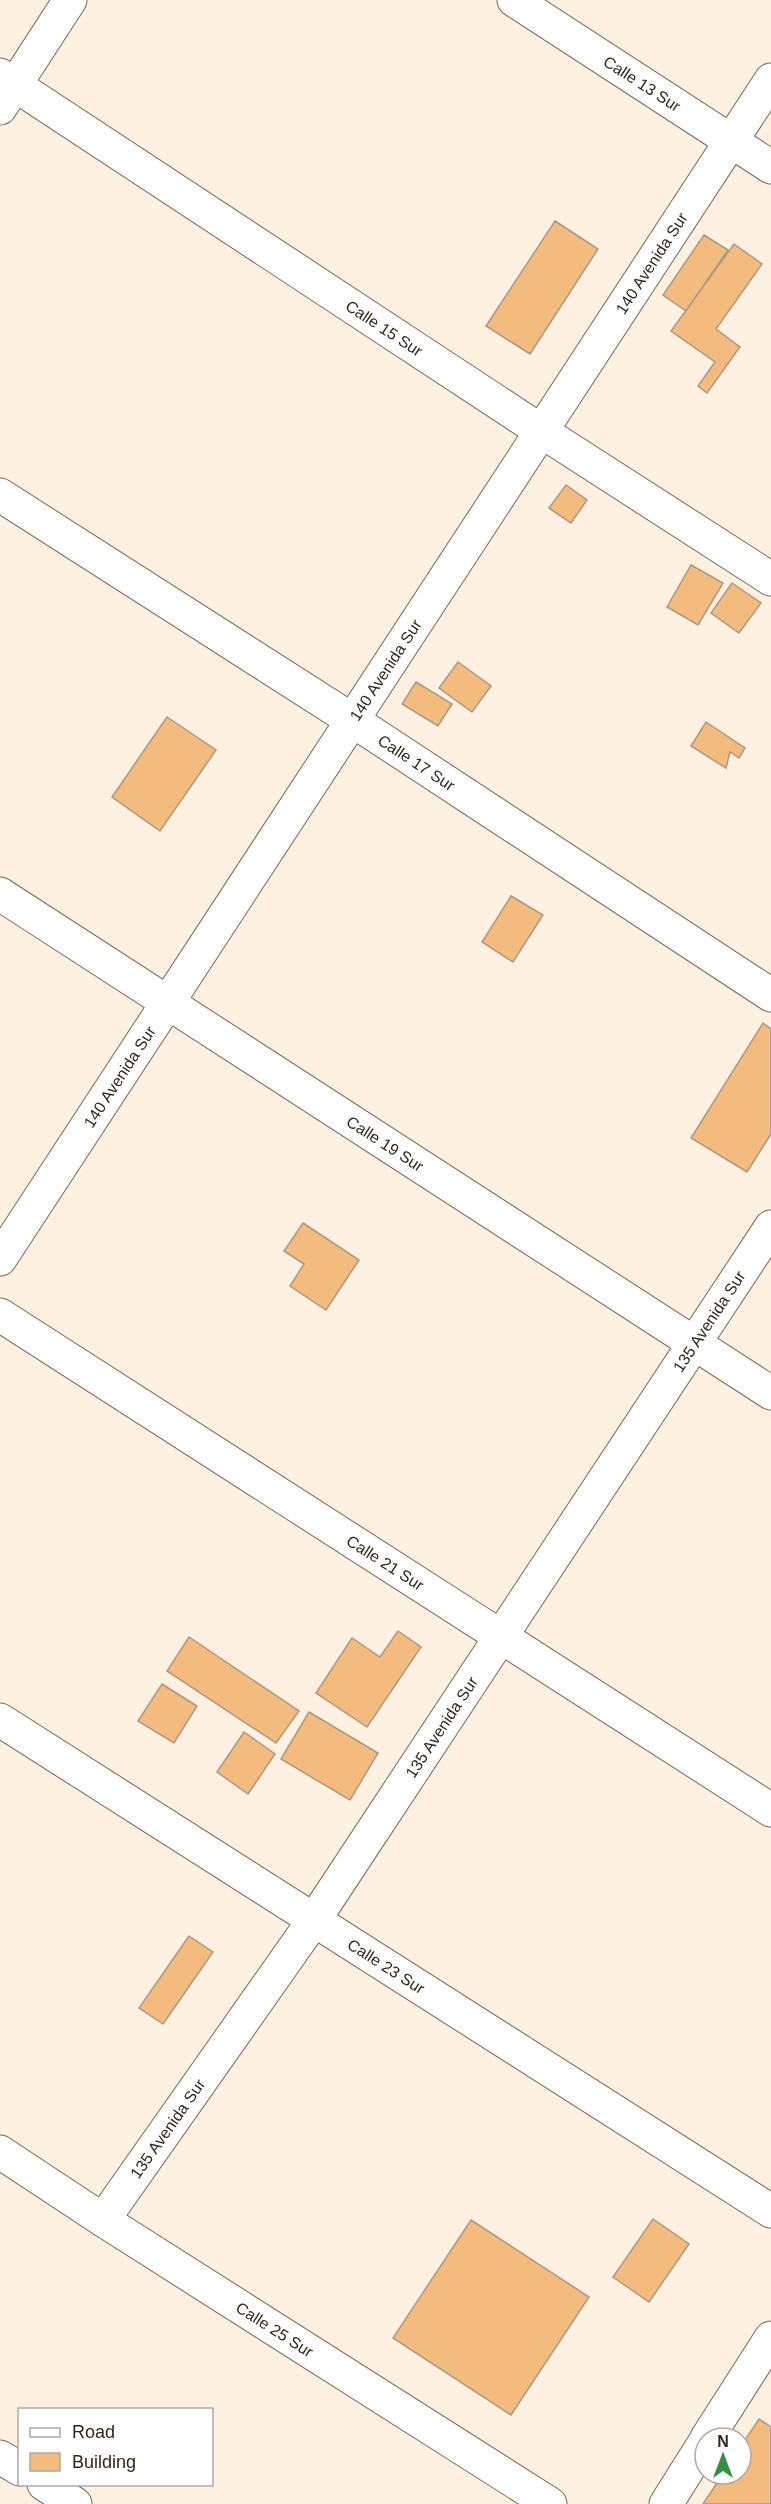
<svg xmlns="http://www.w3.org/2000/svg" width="771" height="2504" font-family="Arial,sans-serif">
	<rect width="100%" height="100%" fill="#fff1e2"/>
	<!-- building -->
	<path fill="#f3bb7d" stroke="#ac9781" stroke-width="1.5" d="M555,221L598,249L530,354L486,326Z
		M704,235L728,250L686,311L663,295Z
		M734,244L762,264L716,329L740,347L707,393L698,386L715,362L671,331Z
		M566,485L587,500L571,523L549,508Z
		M691,565L723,583L698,625L667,607Z
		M732,583L761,603L739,633L711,613Z
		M458,662L491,686L472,712L439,688Z
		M416,682L452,704L438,726L402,704Z
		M167,717L216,750L160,831L112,797Z
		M706,722L745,748L739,758L730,752L726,768L691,746Z
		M511,896L543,915L513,962L482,942Z
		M763,1023L771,1029V1134L747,1172L691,1138Z
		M303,1223L359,1260L326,1310L290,1286L304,1264L284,1251Z
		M398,1631L421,1647L367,1727L316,1693L352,1638L380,1657Z
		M189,1637L299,1711L276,1743L167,1671Z
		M162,1684L197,1706L174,1743L138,1721Z
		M309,1712L378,1753L350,1800L281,1759Z
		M244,1732L275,1754L248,1794L217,1772Z
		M189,1936L213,1952L163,2024L139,2008Z
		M653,2219L689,2244L649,2302L613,2277Z
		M471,2220L589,2297L511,2415L393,2338Z
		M759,2419L771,2427V2504H703L723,2474H741V2446Z"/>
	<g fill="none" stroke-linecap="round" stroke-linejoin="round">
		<!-- minor casing -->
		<g stroke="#7b6752" stroke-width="35">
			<g id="minor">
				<path id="s1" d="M514,0L771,167"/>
				<path id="s2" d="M0,75L541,431L771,579"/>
				<path d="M0,108L70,0"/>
				<path id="s3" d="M0,495L352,720L771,995"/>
				<path id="s4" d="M0,894L771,1393"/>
				<path id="s5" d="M0,1259L771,80"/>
				<path id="s6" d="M0,1315L771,1810"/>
				<path id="s7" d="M0,1720L771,2211"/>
				<path id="s8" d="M0,2152L103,2220L550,2504"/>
				<path id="s9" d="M103,2220L314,1920L771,1227"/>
				<path d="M707,2438L771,2338"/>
				<path d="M666,2504L705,2442"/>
			</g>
		</g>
		<!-- secondary casing -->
		<g stroke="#7b6752" stroke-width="35">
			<path id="secondary" d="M0,2457L20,2469
				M44,2484L75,2504"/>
		</g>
		<!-- minor -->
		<use href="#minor" stroke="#fff" stroke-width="33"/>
		<!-- secondary -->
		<use href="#secondary" stroke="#fff" stroke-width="33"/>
	</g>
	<g text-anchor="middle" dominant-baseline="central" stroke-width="4.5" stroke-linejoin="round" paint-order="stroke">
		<!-- street labels -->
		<g font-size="16" fill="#30271e" stroke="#fff">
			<text stroke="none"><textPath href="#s1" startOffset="153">Calle 13 Sur</textPath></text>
			<text stroke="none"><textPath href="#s5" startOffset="1190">140 Avenida Sur</textPath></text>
			<text stroke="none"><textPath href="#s2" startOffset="460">Calle 15 Sur</textPath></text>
			<text stroke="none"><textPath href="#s5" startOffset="704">140 Avenida Sur</textPath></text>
			<text stroke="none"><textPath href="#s3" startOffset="495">Calle 17 Sur</textPath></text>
			<text stroke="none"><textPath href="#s5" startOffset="218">140 Avenida Sur</textPath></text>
			<text stroke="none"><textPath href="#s4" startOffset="459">Calle 19 Sur</textPath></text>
			<text stroke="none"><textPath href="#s9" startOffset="1084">135 Avenida Sur</textPath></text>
			<text stroke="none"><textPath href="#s6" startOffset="458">Calle 21 Sur</textPath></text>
			<text stroke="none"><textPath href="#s9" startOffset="598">135 Avenida Sur</textPath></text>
			<text stroke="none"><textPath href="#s7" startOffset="458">Calle 23 Sur</textPath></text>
			<text stroke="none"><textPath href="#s9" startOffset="112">135 Avenida Sur</textPath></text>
			<text stroke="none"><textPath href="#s8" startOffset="327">Calle 25 Sur</textPath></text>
		</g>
	</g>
	<!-- legend -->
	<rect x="18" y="2408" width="195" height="78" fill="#ffffff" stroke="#aca9a5" stroke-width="1.5"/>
	<rect x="30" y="2428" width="30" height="9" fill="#ffffff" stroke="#aca9a5" stroke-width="1.5"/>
	<text x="72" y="2438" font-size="18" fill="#30271e">Road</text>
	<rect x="30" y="2453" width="30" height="18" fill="#f3bb7d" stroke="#aca9a5" stroke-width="1.5"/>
	<text x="72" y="2468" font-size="18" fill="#30271e">Building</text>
	<!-- north arrow -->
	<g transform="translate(723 2456)"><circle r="28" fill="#ffffff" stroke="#aca9a5" stroke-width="1.5"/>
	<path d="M0-4.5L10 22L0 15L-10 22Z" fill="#339042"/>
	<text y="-9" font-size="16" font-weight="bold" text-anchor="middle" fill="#30271e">N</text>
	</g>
</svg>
